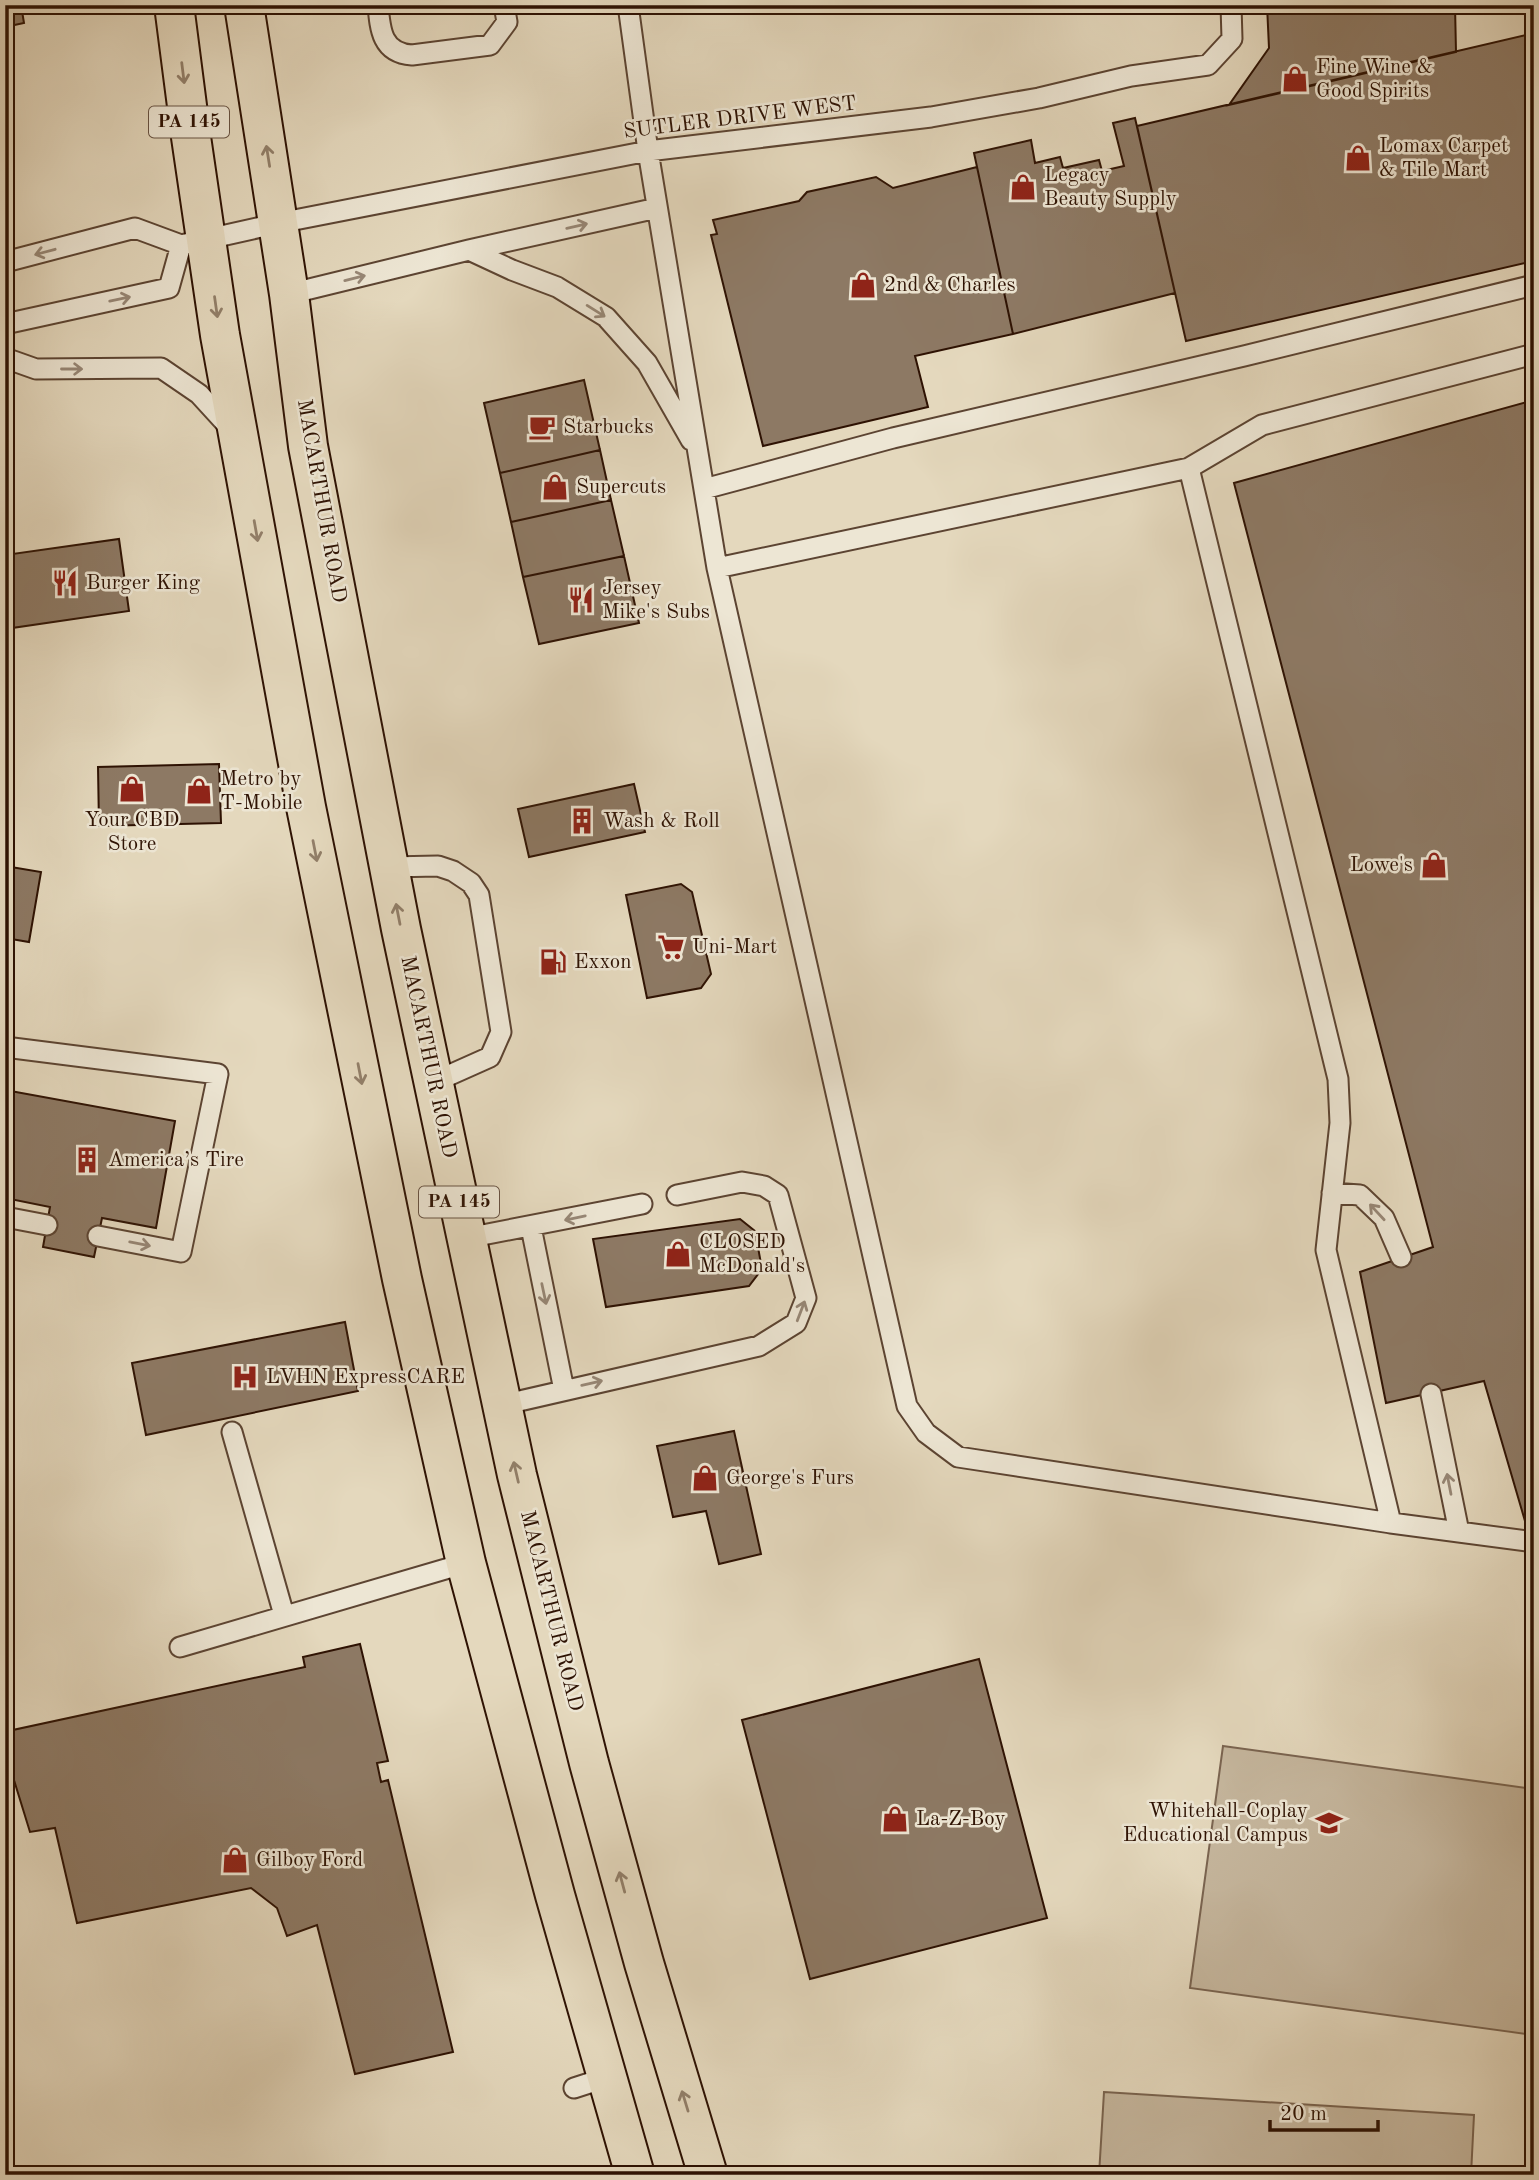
<svg xmlns="http://www.w3.org/2000/svg" width="1539" height="2180" font-family="'Old Standard TT',serif">
	<rect width="100%" height="100%" fill="#e4d8bd"/>
	<filter id="stains"><feTurbulence type="fractalNoise" baseFrequency=".00286" numOctaves="4"/><feColorMatrix values="0 0 0 0 .2 0 0 0 0 .09 0 0 0 0 .02 0 0 0 .5 -.17"/></filter>
	<radialGradient id="worn" r=".72"><stop offset=".6" stop-color="#630" stop-opacity="0"/><stop offset="1" stop-color="#630" stop-opacity=".3"/></radialGradient>
	<!-- green -->
	<path fill="#c5b69d" stroke="#7a6450" stroke-width="2" d="M1223,1746L1534,1789V2035L1190,1988Z
		M1104,2092L1474,2115L1471,2175H1099Z"/>
	<!-- building -->
	<path fill="#8d7964" stroke="#2e1203" stroke-width="2" d="M5,5H21L24,23L5,27Z
		M1267,5H1455L1456,52L1229,105L1269,48Z
		M1530,34L1534,52V261L1186,341L1137,126Z
		M1135,118L1175,293L1013,334L974,153L1031,140L1035,163L1060,157L1063,168L1099,160L1102,171L1124,166L1113,123Z
		M977,167L1013,334L915,356L928,407L763,446L711,235L717,234L713,220L799,201L807,192L876,177L893,188Z
		M584,380L600,450L500,473L484,403Z
		M1534,400V1521H1525L1484,1381L1386,1403L1360,1272L1433,1247L1234,483Z
		M600,450L611,500L511,522L500,473Z
		M611,500L624,556L523,577L511,522Z
		M119,539L129,611L5,629V555Z
		M624,556L639,623L539,644L523,577Z
		M219,764L221,823L99,826L98,767Z
		M634,784L645,832L529,857L518,809Z
		M5,866L41,872L29,942L5,938Z
		M681,884L692,892L711,974L701,988L647,998L626,895Z
		M5,1090L175,1121L156,1228L102,1218L94,1257L43,1247L50,1207L5,1198Z
		M740,1219L755,1231L762,1269L749,1286L606,1307L593,1239Z
		M345,1322L358,1391L146,1435L132,1363Z
		M734,1431L761,1554L719,1564L706,1511L673,1517L657,1446Z
		M360,1644L388,1761L377,1763L381,1782L388,1780L453,2052L355,2074L317,1925L287,1936L277,1908L251,1888L77,1923L55,1828L30,1832L5,1751V1745L13,1730L305,1667L303,1657Z
		M979,1659L1047,1918L810,1979L742,1720Z"/>
	<g fill="none" stroke-linecap="round" stroke-linejoin="round">
		<!-- lane casing -->
		<g stroke="#5c4432" stroke-width="23">
			<path id="lane" d="M378,5C380,30 382,53 412,55L490,45L507,22L504,5
				M628,5L648,151L717,568L907,1406L926,1433L958,1457L1391,1523L1326,1250L1340,1123L1338,1079L1189,468L717,568
				M469,250L512,270L557,287L606,317L647,363L691,440
				M5,262L135,228L181,245L279,223L648,151L931,117L1039,98L1131,76L1208,65L1232,39L1231,5
				M289,294L469,250L657,208
				M5,324L169,288L181,245
				M5,358L36,369L161,368L199,394L231,429
				M1189,468L1262,425L1534,354
				M704,489L893,438L1244,356L1534,285
				M389,867L438,866L453,871L471,883L479,895L501,1032L490,1057L434,1082
				M5,1047L218,1074L181,1252L98,1236
				M1332,1193L1360,1195L1384,1218L1401,1257
				M5,1217L47,1225
				M531,1227L564,1390
				M467,1238L642,1204
				M502,1405L759,1346L796,1323L806,1298L778,1195L764,1186L742,1182L677,1195
				M232,1432L284,1615
				M1391,1523L1459,1532L1431,1394
				M1459,1532L1534,1542
				M180,1647L466,1563
				M574,2088L608,2077"/>
		</g>
		<!-- highway casing -->
		<g stroke="#2e1203" stroke-width="42">
			<path id="highway" d="M174,5L191,137L220,335L306,807L402,1279L466,1563L555,1895L635,2175
				M244,5L289,294L308,446L401,929L517,1475L589,1763L644,1963L708,2175"/>
		</g>
		<!-- lane -->
		<use href="#lane" stroke="#ede6d4" stroke-width="19"/>
		<!-- highway -->
		<use href="#highway" stroke="#e4d8bd" stroke-width="38"/>
	</g>
	<!-- one-way arrows -->
	<defs><path id="oneway-shaft" d="M-6 0H5M1.5-3L5.5 0L1.5 3" fill="none" stroke-width="1.6" stroke-linecap="round" stroke-linejoin="round" transform="scale(1.75)"/></defs>
	<g stroke="#927f69">
		<use href="#oneway-shaft" transform="translate(183 73) rotate(83)"/>
		<use href="#oneway-shaft" transform="translate(268 156) rotate(-99)"/>
		<use href="#oneway-shaft" transform="translate(216 307) rotate(82)"/>
		<use href="#oneway-shaft" transform="translate(256 531) rotate(80)"/>
		<use href="#oneway-shaft" transform="translate(315 851) rotate(79)"/>
		<use href="#oneway-shaft" transform="translate(398 914) rotate(-101)"/>
		<use href="#oneway-shaft" transform="translate(360 1074) rotate(79)"/>
		<use href="#oneway-shaft" transform="translate(516 1472) rotate(-103)"/>
		<use href="#oneway-shaft" transform="translate(622 1882) rotate(-105)"/>
		<use href="#oneway-shaft" transform="translate(685 2101) rotate(-107)"/>
	</g>
	<g stroke="#978776">
		<use href="#oneway-shaft" transform="translate(577 226) rotate(-13)"/>
		<use href="#oneway-shaft" transform="translate(45 252) rotate(165)"/>
		<use href="#oneway-shaft" transform="translate(355 278) rotate(-14)"/>
		<use href="#oneway-shaft" transform="translate(120 299) rotate(-12)"/>
		<use href="#oneway-shaft" transform="translate(596 311) rotate(32)"/>
		<use href="#oneway-shaft" transform="translate(72 369)"/>
		<use href="#oneway-shaft" transform="translate(1377 1212) rotate(-133)"/>
		<use href="#oneway-shaft" transform="translate(575 1218) rotate(168)"/>
		<use href="#oneway-shaft" transform="translate(140 1244) rotate(11)"/>
		<use href="#oneway-shaft" transform="translate(544 1294) rotate(78)"/>
		<use href="#oneway-shaft" transform="translate(801 1311) rotate(-69)"/>
		<use href="#oneway-shaft" transform="translate(592 1383) rotate(-13)"/>
		<use href="#oneway-shaft" transform="translate(1449 1484) rotate(-101)"/>
	</g>
	<!-- icons -->
	<defs>
		<g id="shop-bare" transform="scale(2.1)"><path d="M-5-2.5h2.3a2.7 3.5 0 0 1 5.4 0H5L5.5 6h-11ZM-1.5-2.5h3a1.5 2.3 0 0 0-3 0Z" fill="#8f2418" stroke="#ede6d4" stroke-width="2.5" paint-order="stroke"/></g>
		<g id="cafe-bare" transform="scale(2.1)"><path d="M-5.5-4.5H6V0H3Q3 3.5 0 3.5H-2.5Q-5.5 3.5-5.5 0ZM3-3.2v2h1.7v-2ZM-6 4.5H4V6H-6Z" fill="#8f2418" stroke="#ede6d4" stroke-width="2.5" paint-order="stroke"/></g>
		<g id="restaurant-bare" transform="scale(2.1)"><path d="M-5-6h1v4h1v-4h1v4h1v-4h1v5L-1.5 .5V6h-2V.5L-5-1ZM5-6V6H3V1.5H1.5Q1.5-4 5-6Z" fill="#8f2418" stroke="#ede6d4" stroke-width="2.5" paint-order="stroke"/></g>
		<g id="building-bare" transform="scale(2.1)"><path d="M-4-6H4V6H1V3H-1V6H-4ZM-2.5-4.3h1.7v1.8h-1.7ZM.8-4.3h1.7v1.8H.8ZM-2.5-1h1.7V.8h-1.7ZM.8-1h1.7V.8H.8Z" fill="#8f2418" stroke="#ede6d4" stroke-width="2.5" paint-order="stroke"/></g>
		<g id="supermarket-bare" transform="scale(2.1)"><path d="M-6-5.5h2.5l.6 2H6L4.5 2H-2.5L-4.4-4H-6ZM-1.5 3.2a1.3 1.3 0 1 0 .1 0ZM3 3.2a1.3 1.3 0 1 0 .1 0Z" fill="#8f2418" stroke="#ede6d4" stroke-width="2.5" paint-order="stroke"/></g>
		<g id="fuel-bare" transform="scale(2.1)"><path d="M-5.5-6h7V0h2V4h1.3V-2.5L3-4.5l.8-.8L6-3V5H2.5V1h-1V6h-7ZM-4.2-4.7v3.2H.2V-4.7Z" fill="#8f2418" stroke="#ede6d4" stroke-width="2.5" paint-order="stroke"/></g>
		<g id="hospital-bare" transform="scale(2.1)"><path d="M-5-5h3v3.5h4V-5h3V5h-3V1.5h-4V5h-3Z" fill="#8f2418" stroke="#ede6d4" stroke-width="2.5" paint-order="stroke"/></g>
		<g id="school-bare" transform="scale(2.1)"><path d="M0-5L7-2L0 1L-7-2ZM-4 1L0 2.5L4 1V4Q0 6-4 4Z" fill="#8f2418" stroke="#ede6d4" stroke-width="2.5" paint-order="stroke"/></g>
	</defs>
	<g fill-rule="evenodd">
		<use href="#shop-bare" x="1295" y="79"/>
		<use href="#shop-bare" x="1358" y="158"/>
		<use href="#shop-bare" x="1023" y="187"/>
		<use href="#shop-bare" x="863" y="285"/>
		<use href="#cafe-bare" x="542" y="427"/>
		<use href="#shop-bare" x="555" y="487"/>
		<use href="#restaurant-bare" x="65" y="583"/>
		<use href="#restaurant-bare" x="581" y="600"/>
		<use href="#shop-bare" x="132" y="789"/>
		<use href="#shop-bare" x="199" y="791"/>
		<use href="#building-bare" x="582" y="821"/>
		<use href="#shop-bare" x="1434" y="865"/>
		<use href="#supermarket-bare" x="671" y="947"/>
		<use href="#fuel-bare" x="553" y="962"/>
		<use href="#building-bare" x="87" y="1160"/>
		<use href="#shop-bare" x="678" y="1254"/>
		<use href="#hospital-bare" x="245" y="1377"/>
		<use href="#shop-bare" x="705" y="1478"/>
		<use href="#shop-bare" x="895" y="1819"/>
		<use href="#school-bare" x="1329" y="1823"/>
		<use href="#shop-bare" x="235" y="1860"/>
	</g>
	<g text-anchor="middle" dominant-baseline="central" stroke-width="5" stroke-linejoin="round" paint-order="stroke">
		<!-- shield labels -->
		<g fill="#ede6d4" stroke="#675242" stroke-width="2">
			<rect x="149" y="106.5" width="80" height="31" rx="5"/>
			<rect x="419" y="1186.5" width="80" height="31" rx="5"/>
		</g>
		<g font-size="19" font-weight="bold" fill="#2e1203">
			<text x="189" y="122">PA 145</text>
			<text x="459" y="1202">PA 145</text>
		</g>
		<!-- poi labels -->
		<g font-size="21" fill="#2e1203" stroke="#ede6d4" text-anchor="start">
			<text x="1316" y="67">Fine Wine &amp;<tspan x="1316" dy="24">Good Spirits</tspan></text>
			<text x="1379" y="146">Lomax Carpet<tspan x="1379" dy="24">&amp; Tile Mart</tspan></text>
			<text x="1044" y="175">Legacy<tspan x="1044" dy="24">Beauty Supply</tspan></text>
			<text x="884" y="285">2nd &amp; Charles</text>
			<text x="563" y="427">Starbucks</text>
			<text x="576" y="487">Supercuts</text>
			<text x="86" y="583">Burger King</text>
			<text x="602" y="588">Jersey<tspan x="602" dy="24">Mike's Subs</tspan></text>
			<text x="220" y="779">Metro by<tspan x="220" dy="24">T-Mobile</tspan></text>
			<text x="132" y="820" text-anchor="middle">Your CBD<tspan x="132" dy="24">Store</tspan></text>
			<text x="603" y="821">Wash &amp; Roll</text>
			<text x="1413" y="865" text-anchor="end">Lowe's</text>
			<text x="692" y="947">Uni-Mart</text>
			<text x="574" y="962">Exxon</text>
			<text x="108" y="1160">America’s Tire</text>
			<text x="699" y="1242">CLOSED<tspan x="699" dy="24">McDonald's</tspan></text>
			<text x="266" y="1377">LVHN ExpressCARE</text>
			<text x="726" y="1478">George's Furs</text>
			<text x="1308" y="1811" text-anchor="end">Whitehall-Coplay<tspan x="1308" dy="24">Educational Campus</tspan></text>
			<text x="916" y="1819">La-Z-Boy</text>
			<text x="256" y="1860">Gilboy Ford</text>
		</g>
		<!-- street labels -->
		<g font-size="21" fill="#2e1203" stroke="#ede6d4">
			<text transform="translate(740 118) rotate(-7)">SUTLER DRIVE WEST</text>
			<text transform="translate(321 501) rotate(80)">MACARTHUR ROAD</text>
			<text transform="translate(428 1057) rotate(78)">MACARTHUR ROAD</text>
			<text transform="translate(551 1611) rotate(76)">MACARTHUR ROAD</text>
		</g>
	</g>
	<!-- margin -->
	<rect width="1539" height="2180" fill="none" stroke="#e4d8bd" stroke-width="28"/>
	<rect x="7" y="7" width="1525" height="2166" fill="none" stroke="#2e1203" stroke-width="3.5"/>
	<rect x="14" y="14" width="1511" height="2152" fill="none" stroke="#2e1203" stroke-width="2"/>
	<!-- scale -->
	<path d="M1270 2120v10h108v-10" fill="none" stroke="#2e1203" stroke-width="3.5"/>
	<text x="1280" y="2120" font-size="21" fill="#2e1203" stroke="#ede6d4" stroke-width="5" paint-order="stroke">20 m</text>
	<rect width="100%" height="100%" filter="url(#stains)"/>
	<rect width="100%" height="100%" fill="url(#worn)"/>
</svg>
